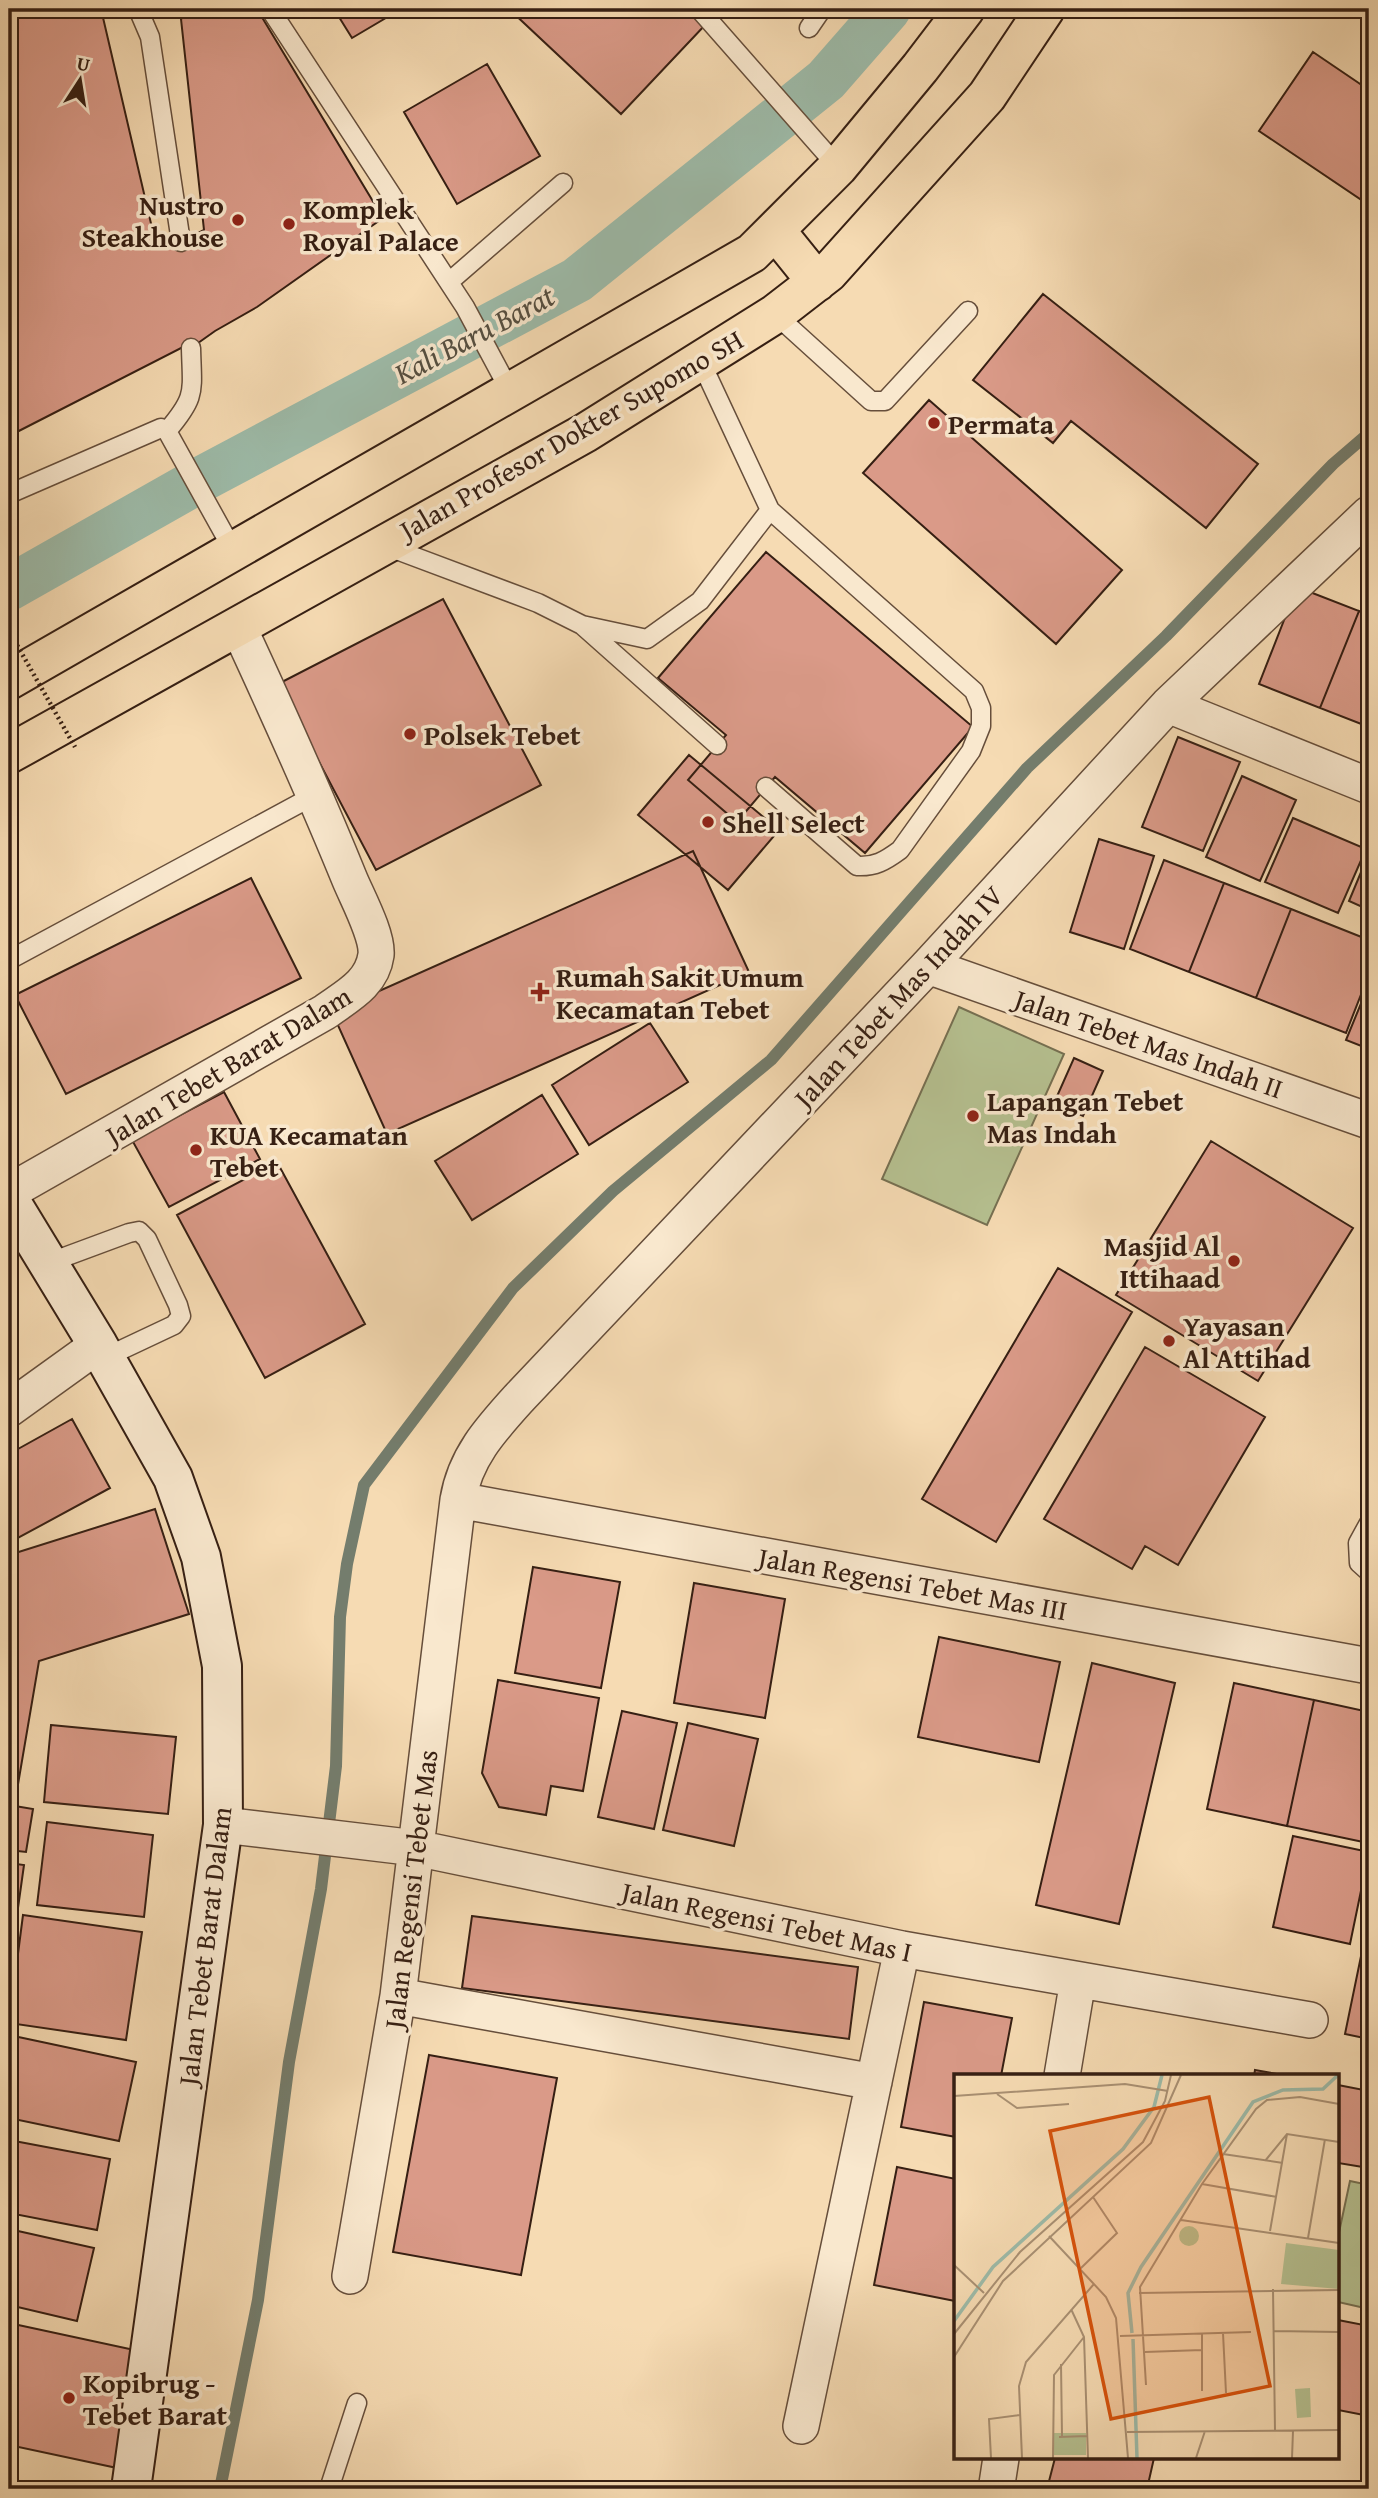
<svg xmlns="http://www.w3.org/2000/svg" width="1378" height="2498" font-family="'Gentium Book Plus',serif">
	<rect width="100%" height="100%" fill="#f6dbb3"/>
	<filter id="stains"><feTurbulence type="fractalNoise" baseFrequency=".00286" numOctaves="4"/><feColorMatrix values="0 0 0 0 .2 0 0 0 0 .09 0 0 0 0 .02 0 0 0 .5 -.17"/></filter>
	<radialGradient id="worn" r=".72"><stop offset=".6" stop-color="#630" stop-opacity="0"/><stop offset="1" stop-color="#630" stop-opacity=".3"/></radialGradient>
	<!-- green -->
	<path fill="#b6c191" stroke="#767052" stroke-width="2" d="M959,1007L1064,1054L987,1225L882,1179Z
		M1350,2181L1369,2185V2309L1338,2302V2237Z"/>
	<g fill="none" stroke-linecap="round" stroke-linejoin="round">
		<!-- stream -->
		<path stroke="#747d6d" stroke-width="12" d="M220,2489L258,2300L289,2062L321,1889L336,1766L340,1617L347,1564L364,1485L513,1288L613,1191L771,1060L1027,768L1166,636L1333,464L1369,433"/>
		<!-- canal -->
		<path stroke="#9dbba9" stroke-width="46" d="M9,588L198,481L577,280L826,80L888,9"/>
	</g>
	<!-- building -->
	<path fill="#da9a88" stroke="#361f13" stroke-width="2" d="M9,9H101L156,245L181,242L204,230L181,19L197,9H257L383,218L257,307L215,331L191,348H181L9,436Z
		M334,9H401L352,38Z
		M509,9H690L706,24L621,114Z
		M1313,52L1369,90V205L1259,131Z
		M487,64L540,156L457,204L404,112Z
		M1043,294L1258,464L1206,528L1071,421L1053,443L973,380Z
		M929,400L1122,570L1056,644L863,473Z
		M766,552L973,727L865,853L775,777L737,822L688,780L726,735L658,678Z
		M1297,587L1359,611L1320,708L1259,684Z
		M443,599L541,785L376,870L278,684Z
		M1359,611L1369,615V727L1320,708Z
		M1178,737L1240,762L1203,851L1142,827Z
		M689,755L779,830L728,890L638,815Z
		M1242,776L1296,800L1260,881L1206,857Z
		M1293,818L1366,849L1338,913L1265,882Z
		M1099,839L1154,856L1124,949L1070,932Z
		M693,851L749,972L387,1134L332,1012Z
		M1369,853V910L1349,901Z
		M1164,860L1224,883L1189,972L1130,949Z
		M251,878L301,978L66,1094L15,995Z
		M1224,883L1291,909L1256,998L1189,972Z
		M1291,909L1369,940V974L1346,1033L1256,998Z
		M1369,984V1049L1346,1040Z
		M650,1023L688,1082L589,1145L552,1085Z
		M1074,1058L1103,1071L1083,1116L1054,1103Z
		M224,1092L260,1159L169,1207L132,1140Z
		M542,1095L578,1154L472,1220L435,1161Z
		M1211,1141L1353,1228L1258,1381L1116,1295Z
		M277,1162L365,1324L265,1378L177,1215Z
		M1058,1268L1132,1312L996,1542L922,1499Z
		M1145,1347L1265,1417L1178,1565L1145,1546L1132,1569L1044,1519Z
		M72,1419L110,1488L16,1539L9,1527V1454Z
		M155,1509L189,1614L39,1661L16,1796L9,1795V1555Z
		M533,1567L620,1582L601,1688L515,1673Z
		M694,1583L785,1599L765,1718L674,1703Z
		M939,1637L1060,1662L1039,1762L918,1737Z
		M1092,1663L1175,1683L1119,1924L1036,1905Z
		M498,1680L599,1698L583,1791L551,1786L546,1815L499,1807L482,1773Z
		M1234,1683L1314,1700L1287,1826L1207,1809Z
		M1314,1700L1369,1712L1368,1843L1287,1826Z
		M622,1711L677,1723L654,1829L598,1817Z
		M688,1723L758,1739L734,1846L663,1830Z
		M51,1725L176,1737L168,1814L44,1802Z
		M9,1805L33,1809L26,1852L9,1850Z
		M47,1822L153,1835L144,1917L37,1905Z
		M1293,1836L1369,1852L1350,1944L1273,1927Z
		M9,1863L24,1865L18,1908L9,1907Z
		M23,1915L142,1932L126,2040L9,2023Z
		M472,1916L858,1967L849,2039L462,1988Z
		M1367,1927H1369V2039L1345,2034Z
		M924,2002L1012,2018L1001,2076H956V2137L901,2127Z
		M9,2035L136,2062L119,2141L9,2118Z
		M429,2055L557,2078L521,2275L393,2252Z
		M1255,2070L1288,2076H1254Z
		M1338,2085L1369,2091V2168L1338,2163Z
		M9,2140L110,2159L97,2230L9,2213Z
		M897,2167L956,2179L955,2301L874,2285Z
		M9,2229L94,2248L77,2321L9,2305Z
		M1338,2320L1369,2326V2416L1338,2410Z
		M9,2323L139,2351L117,2468L9,2445Z
		M1055,2458H1154L1147,2489H1047Z"/>
	<g fill="none" stroke-linecap="round" stroke-linejoin="round">
		<!-- lane casing -->
		<g stroke="#664e3b" stroke-width="21">
			<path id="lane" d="M138,9L150,37L181,242
				M270,9L465,307L510,391
				M699,9L838,167
				M809,28L822,9
				M449,282L563,183
				M775,314L871,401H885L968,311
				M167,431C197,396 192,392 191,348
				M9,494L161,428L167,431L233,550
				M386,546L538,603L582,625L647,639L700,601L770,510L700,360
				M583,626L717,745
				M766,787L857,866C875,867 885,861 900,850L971,751L981,726V708L974,691L770,510
				M9,960L315,795
				M48,1263L129,1233L139,1231L147,1239L178,1305L181,1316L174,1325L104,1358
				M1369,1523L1358,1543L1359,1563L1369,1572
				M329,2489L357,2403"/>
		</g>
		<!-- street casing -->
		<g stroke="#664e3b" stroke-width="38">
			<path id="street" d="M1168,705L1369,786
				M928,966L1369,1121
				M9,1192L325,1012C347,996 372,984 376,955C378,936 358,899 350,880C315,794 277,710 238,626
				M9,1409L98,1345
				M458,1500L1369,1666
				M223,1825L416,1848L902,1949L1310,2020
				M398,1996L874,2082
				M1062,2076L1078,1980
				M350,2276L398,1996L458,1500C465,1457 491,1429 520,1397L928,966L1168,705L1369,514
				M801,2426L902,1949
				M997,2484L1001,2458"/>
		</g>
		<!-- secondary casing -->
		<g stroke="#361f13" stroke-width="42">
			<path id="secondary" d="M9,1199L98,1345L173,1478L201,1557L222,1666L223,1825L131,2489"/>
		</g>
		<!-- primary casing -->
		<g stroke="#361f13" stroke-width="42">
			<path id="primary" d="M775,230L817,282
				M9,680L752,253L838,167L920,68L965,9
				M9,754L585,433L775,314L828,273L987,96L1045,9"/>
		</g>
		<!-- lane -->
		<use href="#lane" stroke="#f9e8ce" stroke-width="18"/>
		<!-- street -->
		<use href="#street" stroke="#f9e8ce" stroke-width="35"/>
		<!-- secondary -->
		<use href="#secondary" stroke="#f9e8ce" stroke-width="38"/>
		<!-- primary -->
		<use href="#primary" stroke="#f6dbb3" stroke-width="38"/>
		<!-- path-bridge -->
		<path stroke="#361f13" stroke-width="4.5" stroke-dasharray="2 3.5" stroke-linecap="butt" d="M9,631L75,747"/>
	</g>
	<!-- markers -->
	<g fill="#8f2418" stroke="#f9e8ce" stroke-width="2.5">
		<circle cx="238" cy="220" r="7"/>
		<circle cx="289" cy="224" r="7"/>
		<circle cx="934" cy="423" r="7"/>
		<circle cx="410" cy="734" r="7"/>
		<circle cx="708" cy="822" r="7"/>
		<path d="M536.5 981.5h7v7h7v7h-7v7h-7v-7h-7v-7h7z"/>
		<circle cx="973" cy="1116" r="7"/>
		<circle cx="196" cy="1150" r="7"/>
		<circle cx="1234" cy="1261" r="7"/>
		<circle cx="1169" cy="1341" r="7"/>
		<circle cx="69" cy="2398" r="7"/>
	</g>
	<g text-anchor="middle" dominant-baseline="central" stroke-width="7" stroke-linejoin="round" paint-order="stroke">
		<!-- poi labels -->
		<g font-size="28" font-weight="bold" fill="#361f13" stroke="#f9e8ce" text-anchor="start">
			<text x="224" y="204" text-anchor="end">Nustro<tspan x="224" dy="32">Steakhouse</tspan></text>
			<text x="303" y="208">Komplek<tspan x="303" dy="32">Royal Palace</tspan></text>
			<text x="948" y="423">Permata</text>
			<text x="424" y="734">Polsek Tebet</text>
			<text x="722" y="822">Shell Select</text>
			<text x="556" y="976">Rumah Sakit Umum<tspan x="556" dy="32">Kecamatan Tebet</tspan></text>
			<text x="987" y="1100">Lapangan Tebet<tspan x="987" dy="32">Mas Indah</tspan></text>
			<text x="210" y="1134">KUA Kecamatan<tspan x="210" dy="32">Tebet</tspan></text>
			<text x="1220" y="1245" text-anchor="end">Masjid Al<tspan x="1220" dy="32">Ittihaad</tspan></text>
			<text x="1183" y="1325">Yayasan<tspan x="1183" dy="32">Al Attihad</tspan></text>
			<text x="83" y="2382">Kopibrug -<tspan x="83" dy="32">Tebet Barat</tspan></text>
		</g>
		<!-- street labels -->
		<g font-size="28" fill="#361f13" stroke="#f9e8ce">
			<text transform="translate(571 434) rotate(-30)">Jalan Profesor Dokter Supomo SH</text>
			<text transform="translate(898 996) rotate(-47)">Jalan Tebet Mas Indah IV</text>
			<text transform="translate(1149 1043) rotate(19)">Jalan Tebet Mas Indah II</text>
			<text transform="translate(228 1065) rotate(-31)">Jalan Tebet Barat Dalam</text>
			<text transform="translate(913 1583) rotate(10)">Jalan Regensi Tebet Mas III</text>
			<text transform="translate(410 1889) rotate(-83)">Jalan Regensi Tebet Mas</text>
			<text transform="translate(767 1921) rotate(12)">Jalan Regensi Tebet Mas I</text>
			<text transform="translate(204 1946) rotate(-83)">Jalan Tebet Barat Dalam</text>
		</g>
		<!-- water labels -->
		<g font-size="30" font-style="italic" fill="#554e40" stroke="#f9e8ce">
			<text transform="translate(474 334) rotate(-28)">Kali Baru Barat</text>
		</g>
	</g>
	<!-- overview -->
	<g transform="translate(954 2074)">
		<rect width="385" height="385" fill="#f6dbb3"/>
		<path d="M225 162a10 10 0 1 1 20 0a10 10 0 1 1-20 0ZM332,169L385,176V215L327,210ZM356,314L357,343L343,344L341,315ZM99,359H132V381H100Z" fill="#b6c191"/>
		<path fill="none" stroke="#9dbba9" stroke-width="3.5" d="M0,247L39,193L169,75L200,33L208,1M178,259L174,219L187,193L299,28L329,16L369,15L384,1M179,265L183,384"/>
		<path fill="none" stroke="#a99073" stroke-width="2" d="M43,20L63,34L115,30M0,22L171,10L214,17M269,80L329,89M311,87L333,60L385,68M248,110L323,123M227,146L385,169M316,157L333,60M95,162L152,223L162,244L174,384M354,164L371,65M0,191L30,219M126,195L163,159L139,123M319,215L321,357M185,219L385,216M117,235L130,263L134,384M320,257L385,258M269,259L272,319M0,260L66,178L189,68L211,27L217,1M248,260V317M166,262L297,258M191,278L248,276M0,283L49,207L197,69L227,1M107,290L108,362M192,311L186,213L248,110L302,35L313,26L346,23L385,30M173,358L385,356M105,363L133,362M37,384L35,345L66,341M68,384L65,312L72,288L140,210M99,384L100,301L130,263M242,384L251,357M338,384L339,357"/>
		<path fill="#d6530d" fill-opacity="0.15" stroke="#d6530d" stroke-width="3.5" d="M255,23L316,312L157,345L96,57Z"/>
		<rect width="385" height="385" fill="none" stroke="#361f13" stroke-width="3.5"/>
	</g>
	<!-- margin -->
	<rect width="1378" height="2498" fill="none" stroke="#f6dbb3" stroke-width="35"/>
	<rect x="10" y="10" width="1357" height="2477" fill="none" stroke="#361f13" stroke-width="3.5"/>
	<rect x="18" y="18" width="1343" height="2463" fill="none" stroke="#361f13" stroke-width="2"/>
	<!-- north arrow -->
	<g transform="translate(80 80) rotate(12)" stroke="#f9e8ce" stroke-width="5" paint-order="stroke">
	<path d="M0-5L12 26L0 18L-12 26Z" fill="#361f13"/>
	<text y="-10" font-size="19" font-weight="bold" text-anchor="middle" fill="#361f13">U</text>
	</g>
	<rect width="100%" height="100%" filter="url(#stains)"/>
	<rect width="100%" height="100%" fill="url(#worn)"/>
</svg>
